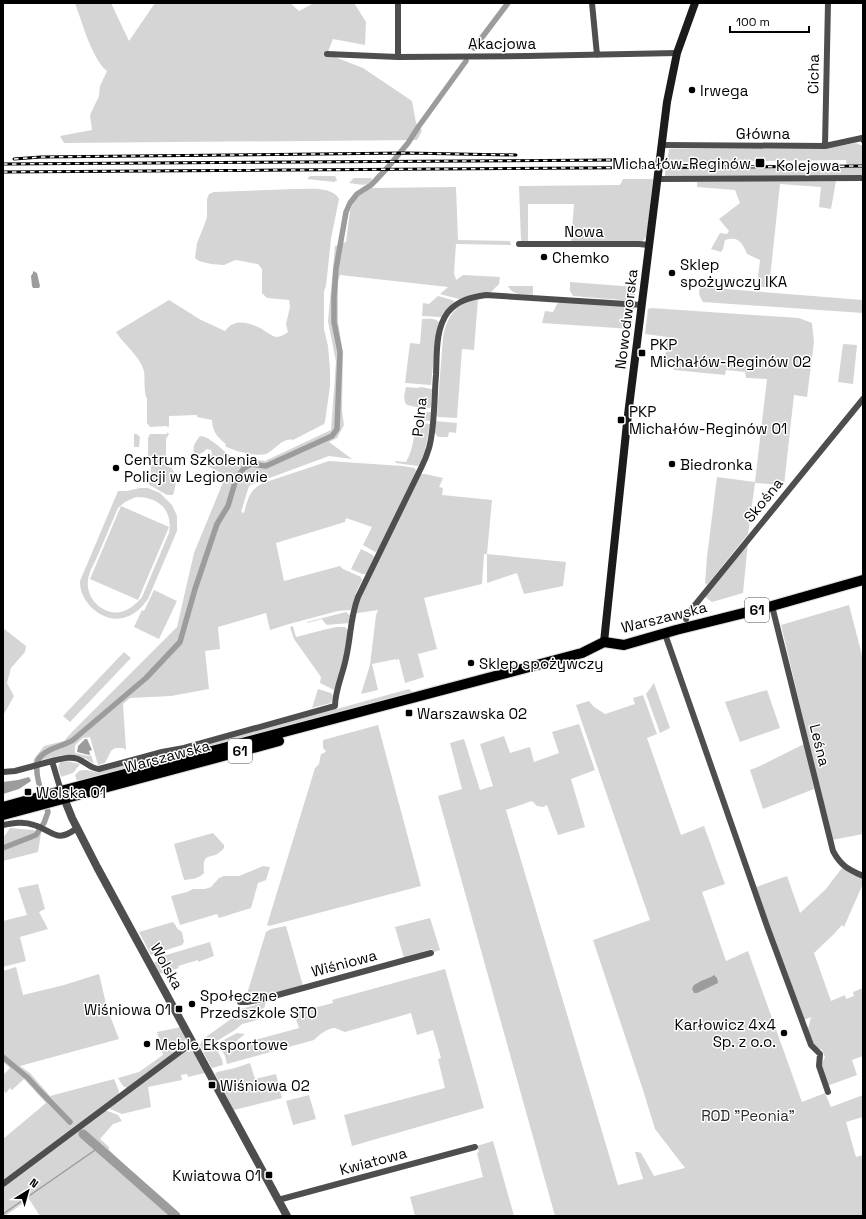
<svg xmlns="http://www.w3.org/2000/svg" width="866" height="1219" font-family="'Space Grotesk',sans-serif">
	<rect width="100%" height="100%" fill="#fff"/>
	<!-- green -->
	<path fill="#d5d5d5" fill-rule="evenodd" d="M75,3H111L129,41L155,3H290L299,11L314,3H354L366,22L365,45L333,39L327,54L363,68L412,101L416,123L422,131L417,140L64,143L60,136L92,130L90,115L99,96L100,86L107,71C92,59 82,22 75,3Z
		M856,143L863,146V176L665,177V169L847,167L846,160L667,162L669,149H807L834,147Z
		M310,176H335L337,180L336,181L334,182L307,179Z
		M354,178H371L372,179C368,188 358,184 349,183Z
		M623,179H653L647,232L646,237L642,242H571L574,204H528V241H521L519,186L620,185Z
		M783,180L836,181L831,209L819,207L821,187L780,184L769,288L757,286L760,260L747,254C742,242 738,236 725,240L723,249L721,252L711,249L720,233L727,234L729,231L719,219L740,203L735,190L697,187V182Z
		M456,187L458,240L510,241L511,245L456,244L454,273L456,280L463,275L500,277L499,284L490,293L459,299L440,294L448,287L340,275L338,282V322L343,353L342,411L344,425L337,438L329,442L352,459L329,456L253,484L249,486L241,512L244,513C248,499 249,490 263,483L329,461L402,466L415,468L416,471L378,551L375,552L363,545L372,527L346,518L345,522L276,543L284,581L340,566L343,569L361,577L362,580L356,593L351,610L338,611L289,624L270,630L266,613L218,627L220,649L205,651L209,689L171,696L130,698L123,704L126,750L123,748H115L111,751L105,763L98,765L90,737L83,738L75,745V753L88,756L91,755L94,764L85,758L84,759C68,750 50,758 33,763L34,759L44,746L64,741L72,732L177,627L194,553L226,475L207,466L212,454L211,450L207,449L202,453L197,455L194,453C192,447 196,441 200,436C210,436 224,452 233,458L234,456L265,461L331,430L336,362L328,321L335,246L346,242L350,211L354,201L361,194L370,188Z
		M295,189C308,189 333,186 339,199L331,239L326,286L324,291V329L328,346L330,370V386L325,422L324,424L293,440C283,437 275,450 266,454C256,457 234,451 225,446L226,444C218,438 212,431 212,420L197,417V415L169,416V426L168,428L167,426L150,427L147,423V398L146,397C144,389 145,380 144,371C140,356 124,345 116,332L169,300L201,320L225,331C235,317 250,323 262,329C266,332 272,336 276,337C281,337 285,334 288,332L286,324L290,307L289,300L267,298L262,293V269L258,264L236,260L233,261L224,265L211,264L199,261L195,258L197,243L204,226L207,217V199L209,194L214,192Z
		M570,282L636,287L634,300L633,301L573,296L570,291Z
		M508,286H533V295C523,294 513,296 508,286Z
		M701,287L863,300V313L703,302C700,297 697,292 701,287Z
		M438,296L452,300L454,301V303L441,317L422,316L423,303L429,304Z
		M478,299L474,350L462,349L457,418L438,417L437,415L443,337C447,317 456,302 478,299Z
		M560,302L633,307L634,308L631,329L542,323L545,311L553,312L557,304Z
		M651,308L799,318L812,323L814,342L807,397L794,395L784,485L755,483L748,534L707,585L705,583L707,557L717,477L755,482L767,379L746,378L745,372L726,370L725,375L674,370V361L665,359L667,337L645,334L648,309Z
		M422,319C427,319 436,317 439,323L435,345L431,385L405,383L410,343L420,344Z
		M843,344L857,345L853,384L838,382Z
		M406,387L417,388L421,387L432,389L431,406L430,408L416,407L407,405C402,399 405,393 406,387Z
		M416,412H431L430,421L416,419Z
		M436,421L457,423L456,433L449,432L448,437H438L434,432Z
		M416,422L430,424C427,438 426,454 418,466L396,463L395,461L406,462C413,450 414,436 416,422Z
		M167,432L169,434L166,439V463H148V438L150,434H167Z
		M134,434H137L140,437L139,447H134Z
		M154,464C176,461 179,478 173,495H167L148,484L149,480L151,475V466Z
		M421,474H425L443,478L439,487L443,488L442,495L492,500L487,554L566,562L563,586L524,594L517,573L487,583V554H484L482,584L424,598L437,649L418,654L424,677L405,683L399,659L396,660V659L372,664L378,690L361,694L370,665L376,615L378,610L358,613H355L361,596L420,475Z
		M140,488H148L160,493L172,505L177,516V531L148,599C142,607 136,614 126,617C105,625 79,603 80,581L118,491H127ZM136,497C159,497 173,510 169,533L142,597C135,606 123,615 111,612C96,609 86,594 88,580C89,572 94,564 97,557C104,541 111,524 118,508L125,502Z
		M121,506L169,527L138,600L90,579Z
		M748,542L743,593L712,602L704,596Z
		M361,549L373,555L374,557L366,574H362L351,569Z
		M154,590L177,601L159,639L134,627L142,610L144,611Z
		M849,605L863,659V834L832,840L781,625Z
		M346,612L350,615L349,623C345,624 333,624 327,625L324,622L322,619L307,623V622Z
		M293,626L296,637L327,629L337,627H345L348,630L344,657L334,690L320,683L321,677L294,639L290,627Z
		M3,628L26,646L25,652L11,668L7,683L14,696L3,716Z
		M124,652L131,658L70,722L63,716Z
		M654,683L670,728L660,733L646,694Z
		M318,689L331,693L333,696L331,703L312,708Z
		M409,689L414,693L197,751L160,759L77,781L75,775L79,771C90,768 90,773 100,772L166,754L184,751Z
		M767,690L780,728L740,742L725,702Z
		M643,695L657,734L647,738L681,835L704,826L725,884L702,892L726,961L748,951L802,1102L825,1093L831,1107L863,1095V1117L846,1122L856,1157L863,1155V1216H555L438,796L462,789L450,743L464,739L480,790L493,786L480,744L504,736L510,753L530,747L534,762L559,753L552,732L579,724L595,770L571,779L585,827L558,835L547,805L543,807L537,806L532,801L506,810L618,1185L643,1179L635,1152H638L641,1153L654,1176L685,1168L655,1129L643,1090L593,940L650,920L576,705L589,701L594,707L605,714L635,704L633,698Z
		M378,725L421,886L269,926L267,925L315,768L319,764L321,754L324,753L326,751L323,748V740Z
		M804,744L814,789L763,809L750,770L760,766Z
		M67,761L80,764L73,773L61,777L58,767L60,762Z
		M10,828L33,830L41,833L38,852L3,861V838Z
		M213,833L224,845V848C212,863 202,848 204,873C198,879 193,879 184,880L174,844Z
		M263,866L270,867L266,880L258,883L251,908L219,918L217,914L180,925L171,896L187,892L193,889H205L211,887L219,878L224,876H239Z
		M842,868L862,879V886L844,927L842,925L833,935L814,953L831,1001L845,995L846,999L854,996L853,992L863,988V1056L852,1060L857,1075L827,1086L821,1066L825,1057L822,1050L813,1046L808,1029L811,1017L804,1020L756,887L787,876L800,913L825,890Z
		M38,884L45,909L39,912L48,929L20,937L26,961L3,967V921L27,915L18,888Z
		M430,918L440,950L434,952L432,949L404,958L395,927Z
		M173,922C177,926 175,928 182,932L184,942L182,945L151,955L139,932Z
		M286,926L303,986C285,991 265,999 246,997L266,932L271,929Z
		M210,942L214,956L198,962V960L178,966L179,968L159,974L154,963L157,961L156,958Z
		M16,967L23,995L64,985L99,974L107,1008L119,1039L20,1066L30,1073L50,1096L114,1079L119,1091L118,1095L3,1181V1139L46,1103L24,1079L12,1090L10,1088L6,1093L3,1090V1075L10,1068L3,1062V971Z
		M445,969L484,1108L352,1146L344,1115L445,1088L438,1059L441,1058L433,1030L417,1035L411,1013L345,1032C341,1031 338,1029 335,1028C327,1028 319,1035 314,1040L227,1064L225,1056L218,1043L237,1033L245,1034L229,1047L299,1028L294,1013L333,1003L332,1000Z
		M266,1002L261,1019L242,1024L235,1030L202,1050L200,1045L203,1039L231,1019L241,1009Z
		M181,1027L186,1038L183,1046L127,1088L123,1086L118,1078L139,1072L163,1055L157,1032Z
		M214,1045L222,1059L223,1065L212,1068L203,1052Z
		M188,1049L194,1053L205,1073L188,1077L187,1074L181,1075L182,1080L148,1087L151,1107L122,1114L110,1109L109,1107L186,1050Z
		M250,1063L255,1079L276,1074L282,1098L234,1110L215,1074L217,1072L235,1068Z
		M309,1095L316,1119L293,1125L286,1101Z
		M105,1110L118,1115L122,1121L113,1124L100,1139L109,1147V1150L180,1216H40L29,1199L5,1216H3V1187Z
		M493,1141L514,1216H415L410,1197L483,1177L477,1153L479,1152L477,1146Z"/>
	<!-- water -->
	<path fill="#9c9c9c" d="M33,271L37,273L40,286L39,288H33L32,286L31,276L33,273Z
		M85,739H87L92,750L89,751L90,754L89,755L77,752L78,746Z
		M29,777L31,781L19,789L3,794V782L18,780Z
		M714,975L717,978L718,983L697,993H694L692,989L694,985L701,981L711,977Z"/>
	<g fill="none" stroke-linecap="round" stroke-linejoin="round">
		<!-- stream -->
		<path stroke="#9c9c9c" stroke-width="1.5" d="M3,1214L98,1148"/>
		<!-- canal -->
		<path stroke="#9c9c9c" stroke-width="5.5" d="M474,48L508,3
			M3,848L36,835L44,823L48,812C44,799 33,773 38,760C40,756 46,752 50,750C58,746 65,745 73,740L146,678L180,642L195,589L217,524L228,506L236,479L244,468L251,464L266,466L332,436L337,429L340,352L334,322V297L336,269L346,212L350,203L357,194L371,185L375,181L389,166L408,143L419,126L466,61
			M3,1057L28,1078L38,1089L70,1122"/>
		<!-- river -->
		<path stroke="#9c9c9c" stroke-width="9" d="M83,1134L176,1216"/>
		<!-- primary casing -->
		<g stroke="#dbdbdb" stroke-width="12">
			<path id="primary" d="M3,807L61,791L582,653L604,642L624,645L676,630L772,606L863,580
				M3,815L279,741"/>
		</g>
		<!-- minor -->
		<path stroke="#4e4e4e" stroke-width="6" d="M398,3V57
			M592,3L597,55
			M327,54L398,57L528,56L677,53
			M662,145L825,146L862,138L863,140
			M825,146L828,3
			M658,179L863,178
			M519,244H639L649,245
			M772,606L833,851C841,866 848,869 863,876
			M686,619V616L863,399
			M665,634L768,929L811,1045L820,1054L819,1066L828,1092
			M52,761C61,759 69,756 78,759C86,762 91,769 99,769L162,752L184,748L335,706C335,690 343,674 346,658C351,637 350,618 358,597L421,468C424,462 427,455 429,448C435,426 434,398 436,375C437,355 435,329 448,312C458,300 472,297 486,295L642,305
			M3,772L15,771L52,761L61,791
			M3,825C13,823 24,821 34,825C54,831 56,844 77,828
			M240,1002H247L263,999L431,953
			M3,1184L193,1042
			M278,1200L475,1147"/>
		<!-- tertiary -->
		<path stroke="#4e4e4e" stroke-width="8" d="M62,793L72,818L97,867L287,1216"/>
		<!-- secondary -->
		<path stroke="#1b1b1b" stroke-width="8" d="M604,642L627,423L667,102L677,53L695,3"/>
		<!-- primary -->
		<use href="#primary" stroke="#000" stroke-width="10"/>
		<!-- rail casing -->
		<g stroke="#000" stroke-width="3">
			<path id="rail" d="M14,159L41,157L406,153L516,155
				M3,164L616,160
				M3,172L863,166"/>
		</g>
		<!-- rail -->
		<use href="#rail" stroke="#fff" stroke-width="1.5" stroke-dasharray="4.5" stroke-linecap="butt"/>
	</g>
	<!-- markers -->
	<g fill="#000" stroke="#fff" stroke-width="1.5">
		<circle cx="692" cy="90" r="4"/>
		<rect x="755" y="158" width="10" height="10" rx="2"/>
		<circle cx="544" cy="257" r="4"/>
		<circle cx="672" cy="273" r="4"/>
		<rect x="638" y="349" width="8" height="8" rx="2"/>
		<rect x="617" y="416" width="8" height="8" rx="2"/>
		<circle cx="672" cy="464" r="4"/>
		<circle cx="116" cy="468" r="4"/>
		<circle cx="471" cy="663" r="4"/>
		<rect x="405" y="709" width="8" height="8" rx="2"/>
		<rect x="24" y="788" width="8" height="8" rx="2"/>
		<circle cx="192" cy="1004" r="4"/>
		<rect x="175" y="1005" width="8" height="8" rx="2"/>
		<circle cx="784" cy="1033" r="4"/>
		<circle cx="147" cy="1044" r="4"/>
		<rect x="208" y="1081" width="8" height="8" rx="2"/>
		<rect x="265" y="1171" width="8" height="8" rx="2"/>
	</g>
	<g text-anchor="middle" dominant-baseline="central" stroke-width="3" stroke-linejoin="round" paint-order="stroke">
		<!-- shield labels -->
		<g fill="#fff" stroke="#4c4c4c" stroke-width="1">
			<rect x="745" y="598" width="24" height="24" rx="3"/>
			<rect x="228" y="739" width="24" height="24" rx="3"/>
		</g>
		<g font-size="14" font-weight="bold" fill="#000">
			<text x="757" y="610">61</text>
			<text x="240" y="751">61</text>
		</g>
		<!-- street labels -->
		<g font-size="15" fill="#000" stroke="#fff">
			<text x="502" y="43">Akacjowa</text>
			<text transform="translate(813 74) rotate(-89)">Cicha</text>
			<text x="763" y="133">Główna</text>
			<text x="808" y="165">Kolejowa</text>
			<text x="584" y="231">Nowa</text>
			<text transform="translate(626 319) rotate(-83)">Nowodworska</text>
			<text transform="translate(419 417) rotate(-84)">Polna</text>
			<text transform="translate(763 500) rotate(-51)">Skośna</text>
			<text transform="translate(664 617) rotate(-14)">Warszawska</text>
			<text transform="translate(820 745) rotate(76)">Leśna</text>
			<text transform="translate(167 756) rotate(-15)">Warszawska</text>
			<text transform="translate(344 963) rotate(-15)">Wiśniowa</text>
			<text transform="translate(167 966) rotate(61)">Wolska</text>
			<text transform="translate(373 1161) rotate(-15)">Kwiatowa</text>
		</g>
		<!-- poi labels -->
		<g font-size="15" fill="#000" stroke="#fff" text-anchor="start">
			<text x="700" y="90">Irwega</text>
			<text x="751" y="163" text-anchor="end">Michałów-Reginów</text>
			<text x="552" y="257">Chemko</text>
			<text x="680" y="264">Sklep<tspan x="680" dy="17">spożywczy IKA</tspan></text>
			<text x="650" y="344">PKP<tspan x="650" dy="17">Michałów-Reginów 02</tspan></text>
			<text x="629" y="411">PKP<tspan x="629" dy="17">Michałów-Reginów 01</tspan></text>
			<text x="124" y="459">Centrum Szkolenia<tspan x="124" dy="17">Policji w Legionowie</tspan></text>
			<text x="680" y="464">Biedronka</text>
			<text x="479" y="663">Sklep spożywczy</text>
			<text x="417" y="713">Warszawska 02</text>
			<text x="36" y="792">Wolska 01</text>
			<text x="200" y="995">Społeczne<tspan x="200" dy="17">Przedszkole STO</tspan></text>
			<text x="171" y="1009" text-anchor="end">Wiśniowa 01</text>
			<text x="776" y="1024" text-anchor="end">Karłowicz 4x4<tspan x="776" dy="17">Sp. z o.o.</tspan></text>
			<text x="155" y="1044">Meble Eksportowe</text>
			<text x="220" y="1085">Wiśniowa 02</text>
			<text x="261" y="1175" text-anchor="end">Kwiatowa 01</text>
		</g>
		<!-- park labels -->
		<g font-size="15" fill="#2c2c2c" stroke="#fff">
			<text x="748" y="1115">ROD "Peonia"</text>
		</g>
	</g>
	<!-- border -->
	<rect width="866" height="1219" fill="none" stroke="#000000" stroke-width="8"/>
	<!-- north arrow -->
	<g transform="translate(28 1191) rotate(37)" stroke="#ffffff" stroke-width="3" paint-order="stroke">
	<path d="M0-3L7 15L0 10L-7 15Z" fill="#000000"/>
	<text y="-6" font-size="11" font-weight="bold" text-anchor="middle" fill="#000000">N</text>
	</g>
	<!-- scale -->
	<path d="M730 26v6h79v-6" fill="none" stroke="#000000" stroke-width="2"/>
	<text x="736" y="26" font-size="12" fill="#000000" stroke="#ffffff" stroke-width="3" paint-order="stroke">100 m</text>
</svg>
